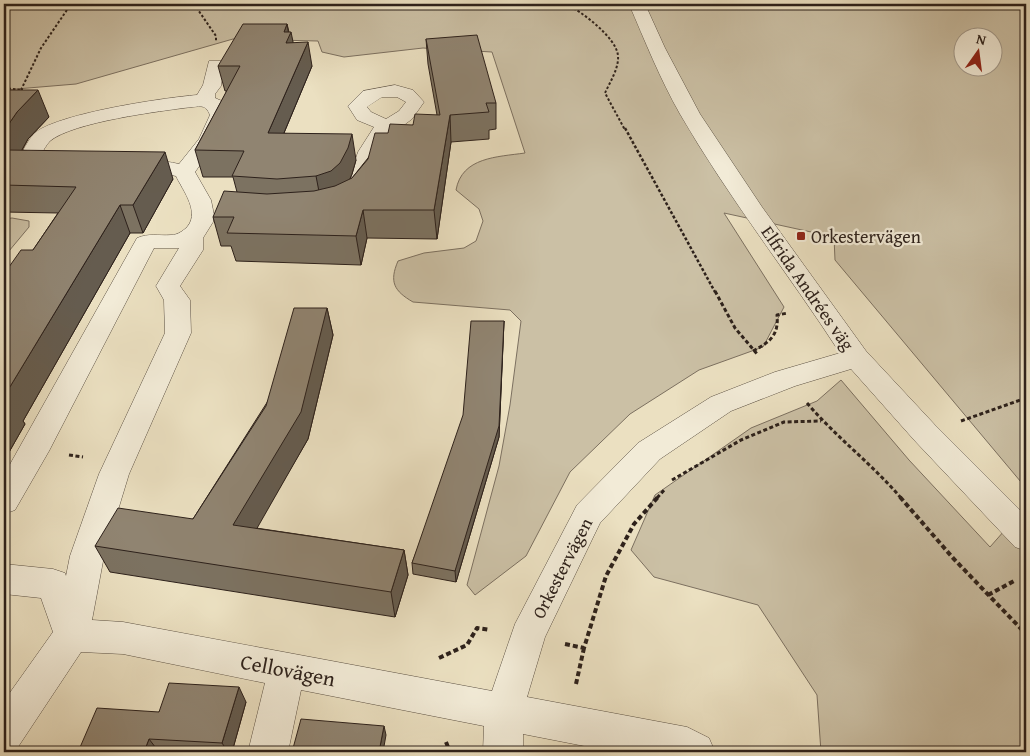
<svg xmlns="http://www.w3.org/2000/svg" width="1030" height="756" font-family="'Gentium Book Plus',serif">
	<rect width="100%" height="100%" fill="#ebe0c1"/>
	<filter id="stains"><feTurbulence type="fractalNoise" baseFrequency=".004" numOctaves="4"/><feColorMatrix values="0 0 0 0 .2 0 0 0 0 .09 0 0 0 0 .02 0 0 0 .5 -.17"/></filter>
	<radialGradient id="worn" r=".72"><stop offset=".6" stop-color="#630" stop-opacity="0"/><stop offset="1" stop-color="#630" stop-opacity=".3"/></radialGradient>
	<!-- green -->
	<path fill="#cbc0a5" stroke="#7c7060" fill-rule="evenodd" d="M4,4H1026V488L835,260L834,237L724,213L784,307L763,347L699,370L630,414L570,472L526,556L475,595L467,585L499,466L510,405L521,321L510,310L413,302C394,291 389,282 398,261L424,253L464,248L476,241L483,221L479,209L456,190C462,157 497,157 525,153L492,52L423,48L344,57L322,52L318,41L233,39L76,84L4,90ZM962,38H992V68H962Z
		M12,218L29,221V227L4,257V219Z
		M841,380L909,460L990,547L1026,506V752H821L817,695L758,605L654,577L631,550L655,495L751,428L817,401Z"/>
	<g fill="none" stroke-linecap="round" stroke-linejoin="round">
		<!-- minor casing -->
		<g stroke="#5c5144" stroke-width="1">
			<path id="minor" d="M629,4H645L665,48L700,114L762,207L866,351L935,425L1026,516V551L1015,547L915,441L851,369L795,386L731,411L660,459L600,523L545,637L527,697L687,727L709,738L715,752H615L523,734V752H483L484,726L301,690L288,752H248L265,683L123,654L81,652L18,747L4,752V701L53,632L41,598L4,594V564L53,569L65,573L66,576L70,556L99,474L165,333L164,300L156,286L179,248H154L49,451L15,510L4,514V475L137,238C149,233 158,236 171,235C177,235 181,232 185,229C202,214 183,191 176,176C159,172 142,177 126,172L123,168L126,164C143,159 162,160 179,164L199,139L210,115C206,105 202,106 192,107C160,111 73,122 50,141C46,145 44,150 41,154L42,157L64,162L67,166L64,170L57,172L26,166L21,154C25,147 30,137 36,132C62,113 162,98 197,95L203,85L209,61H221L224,65L221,86L215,94V98L222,101L230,115L218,140L195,172L211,200L214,215L213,222L203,238V250L180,286L190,300L191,333L129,474L104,556L92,620L123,622L492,691L515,624L577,505L638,443L711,397L775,372L840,353C788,273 728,197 680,114C660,79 645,41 629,4Z
				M395,85L413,90L424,102L412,119L384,140L362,202L354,204L346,202L343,197L358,152L374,127L357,120L348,106L363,91ZM382,97H397L406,102L399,111L386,119L371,112L367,107Z"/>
		</g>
		<!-- path-far3 -->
		<path stroke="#2d211b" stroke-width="2" stroke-dasharray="2.5 2" stroke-linecap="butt" d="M194,4L216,36V41
			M566,4C581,11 617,38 618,56C619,68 610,82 605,93L625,130
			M4,88L23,90
			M21,90L41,48L71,4"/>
		<!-- path-far2 -->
		<path stroke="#2d211b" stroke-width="2.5" stroke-dasharray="3 2" stroke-linecap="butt" d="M625,128L715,292"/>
		<!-- path-far1 -->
		<path stroke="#2d211b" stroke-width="3" stroke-dasharray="4 2.5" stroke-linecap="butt" d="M715,291L735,328L758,355
			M753,351C770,342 779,335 777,315L788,313
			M807,403C836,437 872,464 901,498
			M961,421L1026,398
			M69,455L83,457
			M672,480L741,440L784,422L821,421
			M657,498L665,489"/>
		<!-- path -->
		<path stroke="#2d211b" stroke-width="4" stroke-dasharray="5 3" stroke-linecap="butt" d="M900,497L953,558L1026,634
			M988,595L1014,581
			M565,644L584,648L606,576L634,524L658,497
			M439,658L467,645L477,628L490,630
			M576,684L584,648
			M446,742L450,752"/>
		<!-- minor -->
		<use href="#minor" fill="#f2ebd7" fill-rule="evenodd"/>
	</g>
	<!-- wall -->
	<path fill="#7c7261" stroke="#2d211b" d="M287,24L289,32L293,43L312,66L284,133L356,160L352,174L350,179L352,178L388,133L413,125L437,115L428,64L426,39L496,103V129L489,130V139L451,142L437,239L367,238L361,265L236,261L231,246H221L213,217L237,192L233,177H203L195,150L227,91H225L218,66Z
		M4,90L49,117L28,139L22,150L173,179L143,233H130L23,421L25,424L4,461L33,250L58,213L4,212Z
		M327,308L333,335L308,439L256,528L404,550L408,575L395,617L110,572L95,546L193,519Z
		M504,321L499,437L456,582L413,574L412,563Z
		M246,702L232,752H78L159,712Z"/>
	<!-- shaded-wall -->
	<path fill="#655c4f" stroke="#2d211b" d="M287,24L289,36L291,32L296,56L291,68L284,32Z
		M308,42L312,66L273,159L268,133Z
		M38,90L49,117L28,139L19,155L4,175V131L17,112Z
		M450,115L451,142L437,239L434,210Z
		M352,134L356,160L352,174L345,190L321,202L316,176Z
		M165,152L173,179L143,233L133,205Z
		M120,205L130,233L23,421L25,424L4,461V402L5,395Z
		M363,210L367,238L361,265L356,236Z
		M327,308L333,335L308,439L244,551L233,525Z
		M504,321L499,437L456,582L455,571Z
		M404,550L408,575L395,617L391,592Z
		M239,687L246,702L232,752H228L222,743Z
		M384,726L386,735L383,752H379Z
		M149,739L159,752H144Z"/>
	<!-- building -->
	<path fill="#908471" stroke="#2d211b" d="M243,24H287L284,32H291L286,43L308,42L268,133L352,134L348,148L340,163L331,171L316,176L277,179L232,176L244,151L195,150L240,66H218Z
		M477,35L496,103H486L489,112L450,115L434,210H363L356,236L227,233L234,217H213L224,191L267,194L314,191L335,186L352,178L368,159L375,133H388L390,124L413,125L415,114L440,115L426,39Z
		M4,90H38L17,112L4,131Z
		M6,150L165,152L133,205H120L5,395H8L4,402V274L21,250H33L76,187L4,185V153Z
		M294,308H327L301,412L233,525L404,550L391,592L95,546L118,508L193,519L266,406Z
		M471,321H504L499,426L455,571L412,563L463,415Z
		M169,683L239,687L222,743L149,739L144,752H78L97,708L159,712Z
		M301,719L384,726L379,752H292Z"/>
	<!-- markers -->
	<rect fill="#8f2418" stroke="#f2ebd7" stroke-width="2" x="796" y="231" width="10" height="10" rx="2.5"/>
	<g text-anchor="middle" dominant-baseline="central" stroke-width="4.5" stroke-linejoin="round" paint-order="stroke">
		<!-- poi labels -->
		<g font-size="18" fill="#2d211b" stroke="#f2ebd7" text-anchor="start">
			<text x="811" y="236">Orkestervägen</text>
		</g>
		<!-- street labels -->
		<g font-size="18" fill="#2d211b" stroke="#f2ebd7">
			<text transform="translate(808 288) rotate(55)">Elfrida Andrées väg</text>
			<text transform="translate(562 568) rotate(-63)">Orkestervägen</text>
		</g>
		<!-- near-street labels -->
		<g font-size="21" fill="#2d211b" stroke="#f2ebd7">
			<text transform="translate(288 670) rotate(11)">Cellovägen</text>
		</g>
	</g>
	<!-- margin -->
	<rect width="1030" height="756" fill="none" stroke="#ebe0c1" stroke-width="20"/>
	<rect x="5" y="5" width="1020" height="746" fill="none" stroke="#2d211b" stroke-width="2.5"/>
	<rect x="10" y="10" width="1010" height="736" fill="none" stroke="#2d211b"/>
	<!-- north arrow -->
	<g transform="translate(978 52) rotate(14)"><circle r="24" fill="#f2ebd7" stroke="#a39a8c"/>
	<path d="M0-4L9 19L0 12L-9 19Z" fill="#8f2418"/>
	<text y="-8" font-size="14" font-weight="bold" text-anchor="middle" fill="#2d211b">N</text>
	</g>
	<rect width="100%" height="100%" filter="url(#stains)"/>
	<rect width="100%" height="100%" fill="url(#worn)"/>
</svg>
